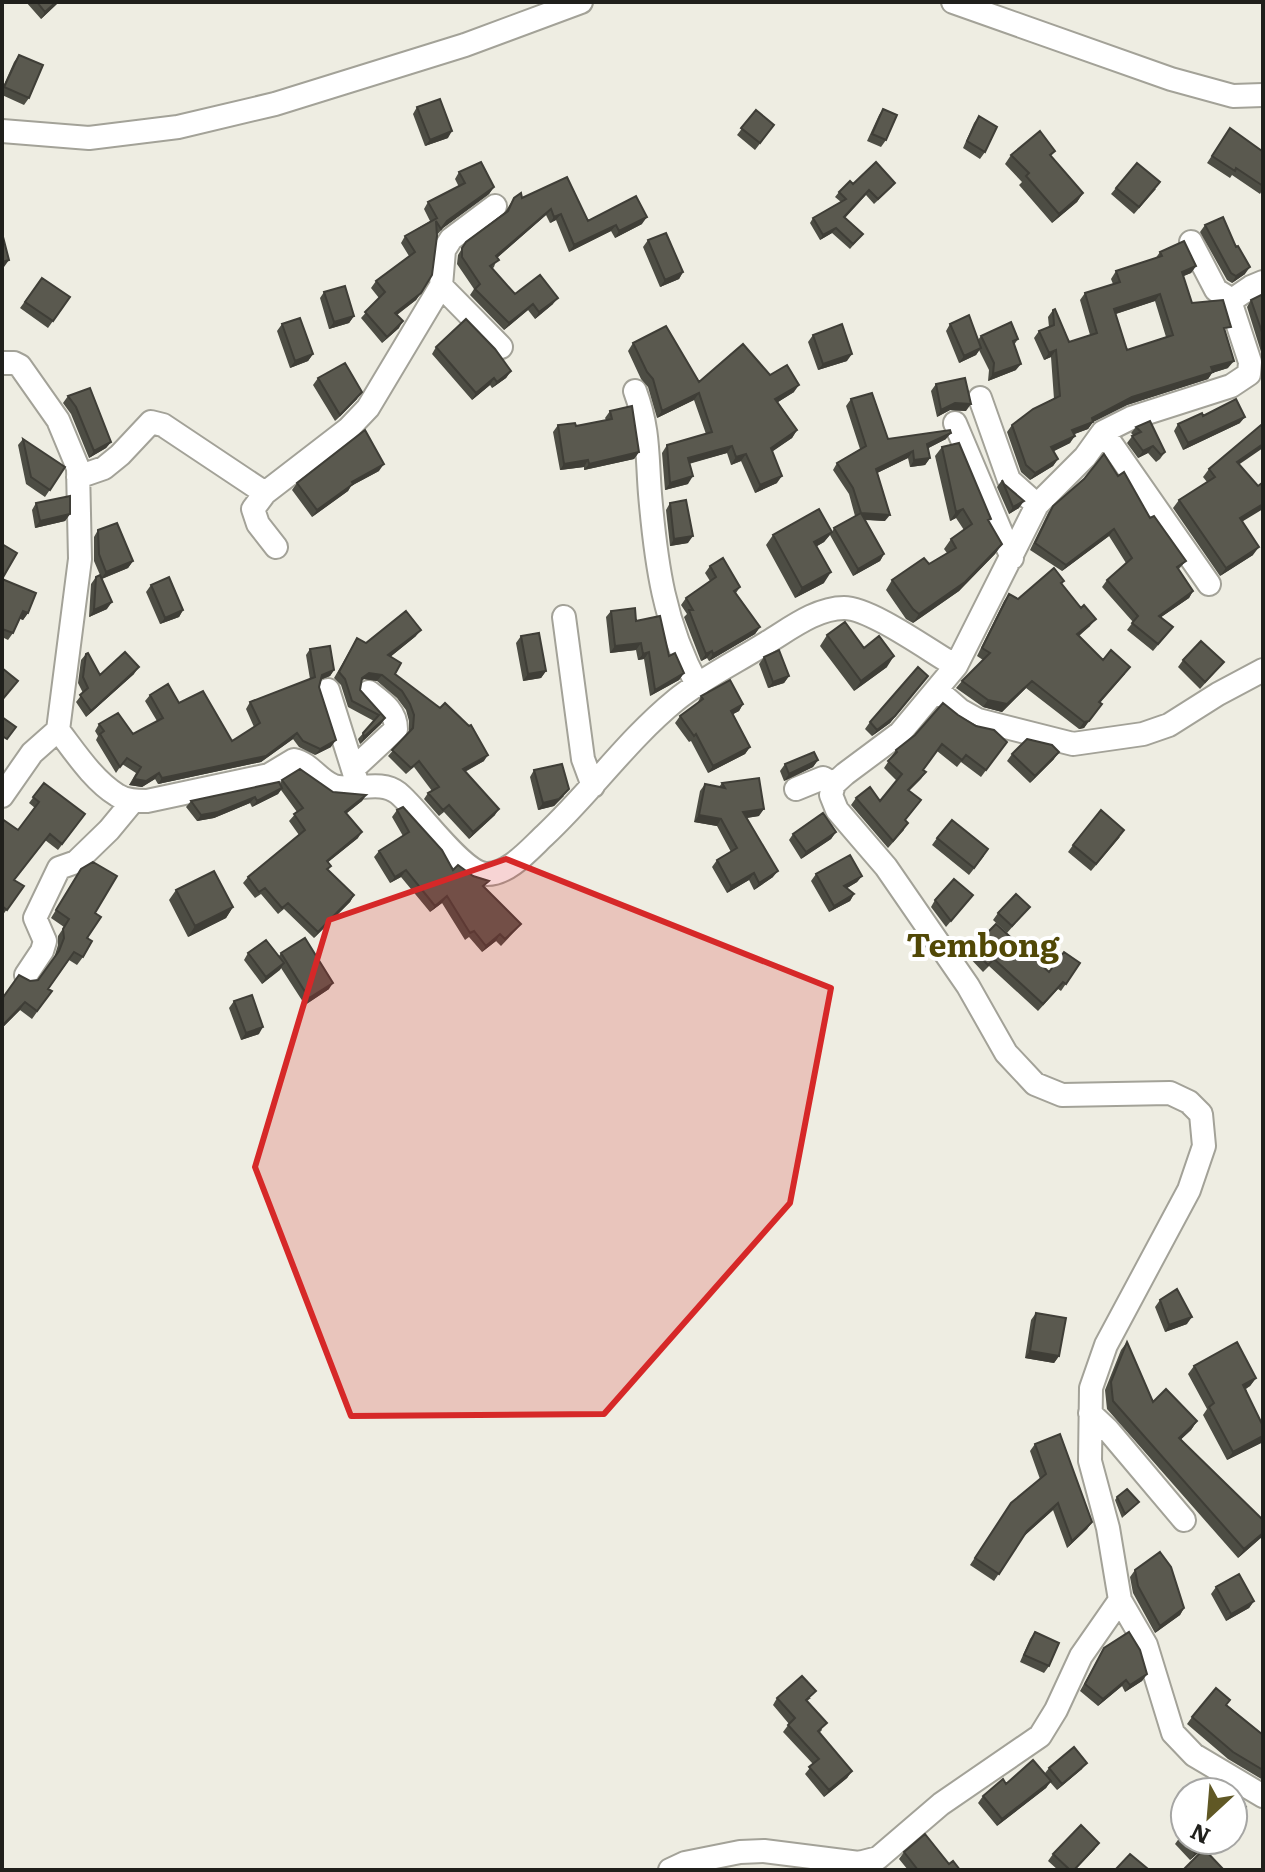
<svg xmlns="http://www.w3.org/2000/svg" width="1265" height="1872" font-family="Literata,serif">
	<rect width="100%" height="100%" fill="#eeede2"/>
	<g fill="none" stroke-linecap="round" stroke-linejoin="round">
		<!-- minor casing -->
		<g stroke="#a3a298" stroke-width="26">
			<path id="minor" d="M953,2L1171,79L1233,96L1263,95
				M2,131L89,138L178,127L275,104L465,45L581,2
				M1191,242L1216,290L1232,300
				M441,286L501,347
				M2,363H14L20,366L58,420L78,468L80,559L58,730L32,753L2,796
				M635,391C649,429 647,455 650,494C656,564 664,624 698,686
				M980,398L1009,480L1037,505
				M955,423L1012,558
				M1103,432L1209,584
				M78,477L104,468L120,455L151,422L163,425L265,493L348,429L368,408L441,286L444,250L451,239L495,206
				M265,493L253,509L258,524L276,547
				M564,617L583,759L593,786
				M328,690L356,779
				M937,690L960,710L978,720L1073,744L1143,734L1169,725L1218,694L1263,670
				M58,730C75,752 93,780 117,795C126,801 137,801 147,801L269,775L294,760C310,763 319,781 334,786C355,792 380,779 398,793C419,810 462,873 486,874C508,875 530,849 545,835C591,792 627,740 676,700C703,678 738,661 768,642C791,628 817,608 844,608C871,608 931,652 956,666
				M353,769L396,729C396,711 382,702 369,692
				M796,789L823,778L834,784
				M26,975L42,951L45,941L35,918L59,868L76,862L109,830L133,801
				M1090,1413L1108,1430L1184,1520
				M1120,1600L1146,1645L1173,1733L1194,1755L1263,1796
				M670,1870L685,1863L740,1852L764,1851L859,1863L878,1858L941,1804L1040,1736L1056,1710L1081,1656L1120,1600L1108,1528L1090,1461L1091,1388L1106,1345L1189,1190L1204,1146L1201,1114L1189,1102L1170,1093L1062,1095L1035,1084L1006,1053L968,986L886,867L837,810L831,795L834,784L845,774L900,733L956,666L1037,505L1085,457L1103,432L1131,418L1231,386L1249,374L1250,362L1231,304L1232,300L1251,287L1263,282"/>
		</g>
		<!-- minor -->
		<use href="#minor" stroke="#fff" stroke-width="22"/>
	</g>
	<!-- wall -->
	<path fill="#4d4d44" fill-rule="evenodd" d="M26,2H59L41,19Z
		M19,55L29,98L24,105L2,95V89L14,62Z
		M417,107L448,138L425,146L413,114Z
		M883,109L886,140L881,147L867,141L879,115Z
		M756,110L774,125L755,150L737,135Z
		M979,116L985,152L980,159L963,148L974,123Z
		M1230,128L1262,151L1263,149V189L1260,194L1232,175L1230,178L1207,163Z
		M1055,151L1051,156L1083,193L1077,202L1052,223L1019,185L1022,182L1005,164L1011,155Z
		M459,172L494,187L489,194L443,228L437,235L421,293L416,300L397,315L399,328L382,343L361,318L379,298L371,288L376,281L409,256L401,243L405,236L430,221L424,209L428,202L459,187L455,179Z
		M853,184L892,187L874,204L866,195L845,218L863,234L850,249L832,233L820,240L810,223L813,218L841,202L835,197L839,192Z
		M1116,188L1156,189L1134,214L1111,194Z
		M514,198H522L588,221L642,224L615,238L611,231L569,252L556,220L550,223L546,215L497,258L494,267L492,269L515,294L553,304L535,319L528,310L504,330L470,295L474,289L457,264L458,255L466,242L505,212Z
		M1205,225L1236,247L1245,274L1232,283L1227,280L1200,232Z
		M648,240L683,272L679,279L660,287L643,247Z
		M1160,252L1196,266L1191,273L1183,276L1192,303L1226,335L1228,368L1212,373L1208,379L1127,405L1093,422L1088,429L1074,434L1070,443L1054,451L1058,459L1053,466L1030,480L1021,472L1007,432L1012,425L1054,399L1051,357L1044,360L1034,338L1039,331L1049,327L1048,317L1053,310L1069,342L1090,335L1080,300L1085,293L1113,284L1111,279L1116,271L1155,259ZM1155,301L1166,337L1127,350L1116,314Z
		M42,278L70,297L48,328L20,308Z
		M324,292L354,316L349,323L329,329L320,298Z
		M1263,294V354L1262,355L1247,307L1251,300Z
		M282,324L313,354L308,361L290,368L277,331Z
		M950,324L978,340L981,336L1018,339L1014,345L1016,370L988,381L989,370L979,350L976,355L959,363L946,331Z
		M813,335L847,361L818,370L808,342Z
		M633,343L699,382L770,375L794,392L778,402L797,430L792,438L772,451L777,483L755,493L741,461L731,465L727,453L689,464L688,484L665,490L662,453L667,445L706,434L694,400L657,418L648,387L641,379L628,351Z
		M436,347L511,371L506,378L492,388L490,385L472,400L432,354Z
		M318,378L357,399L335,421L313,385Z
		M936,384L966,411L950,410L937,417L931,391Z
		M68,396L111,442L106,448L89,458L71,414L63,403Z
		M851,399L888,439H946L928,448L930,458L925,465L910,467L908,458L877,473L885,521L865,520L884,554L880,561L853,576L830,535L824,542L817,546L824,583L795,598L766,545L773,535L832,532L834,528L855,516L849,494L833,470L837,463L860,449L846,406Z
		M610,411L639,452L634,459L584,470V467L560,470L553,432L558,425L576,426L606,420L605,418Z
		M1203,416L1240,423L1183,450L1174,431L1178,424Z
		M1136,427L1165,452L1160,459L1156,462L1148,453L1138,458L1127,443L1133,435L1131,433Z
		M23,439L65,467L45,497L26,484L18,445Z
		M942,447L989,521L1002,544L995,554L959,591L913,623L906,619L886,590L892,580L929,564L947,553L944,549L951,539L964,530L956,518L950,521L935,456Z
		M1239,464L1242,522L1253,555L1220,576L1173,508L1179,500L1207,482L1203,477L1209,469Z
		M379,471L351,486L348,491L312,517L292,490L297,483Z
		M1118,476L1150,518L1186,561L1178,570L1193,591L1189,598L1161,617L1173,627L1153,651L1127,630L1133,622L1102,587L1107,580L1126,563L1109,536L1062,571L1030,550L1048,513L1053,506Z
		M1002,480L1019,508L1009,514L997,487Z
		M36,503L70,514L65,521L35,528L32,510Z
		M670,503L688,543L670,546L666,510Z
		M98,530L133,561L128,568L102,579L107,609L89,617L91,584L96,577L100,575L94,561V537Z
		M710,566L740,587L736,593L760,627L755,634L709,661L707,658L701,661L684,617L687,614L681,605L686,598L710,581L705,573Z
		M2,579L28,613L23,620L19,618L13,633L8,640L2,637Z
		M1064,581L1062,584L1090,626L1079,636L1103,660L1125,674L1100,703L1084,728L1079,729L1026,688L1002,712L983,707L956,688L962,681L983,660L977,656L1004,601L1009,594L1018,599Z
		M151,585L183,610L179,617L160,624L146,592Z
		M611,611L636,621L684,673L679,680L650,696L644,659L638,660L636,650L610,653L606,617Z
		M827,635L864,648L887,667L854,691L820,646Z
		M416,636L390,657L395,674L484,761L465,772L495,815L469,839L444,812L439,816L424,799L428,793L432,791L414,767L406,774L388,756L409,733V721L406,710L397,698L377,681L364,679L361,681L360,690L385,718L381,724L360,744L358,739L374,721L348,707L341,685L334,678L357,638L366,643Z
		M521,636L546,671L541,678L523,681L516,643Z
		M310,649L334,670L330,676L320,680L319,687L331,747L315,755L299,747L293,739L261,762L158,784L155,779L142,787L129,785L136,773L122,764L116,773L96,740L98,736L95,731L99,724L133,734L157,721L145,701L150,695L179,703L232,741L254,727L246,709L250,702L310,679L306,655Z
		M86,654L100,675L134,674L86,717L76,702L83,693L78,683L81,660Z
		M764,657L789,676L784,683L768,688L759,664Z
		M1183,660L1224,662L1200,689L1178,667Z
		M928,676L890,723L872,736L865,729L870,722Z
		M701,696L743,704L739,711L733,714L750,747L745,754L708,773L691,741L689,742L675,723L680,716L697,704Z
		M958,715L1007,742L981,777L961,762L957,767L937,751L923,770L926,772L921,779L909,791L916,807L905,820L904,830L888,848L851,805L856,798L880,801L897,781L884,768L896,750Z
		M1012,754L1054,759L1030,783L1007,761Z
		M818,760L813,767L784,781L780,771L785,764Z
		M534,770L564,796L554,806L538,810L530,777Z
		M282,780L333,792L366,795L362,801L346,813L358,838L328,862L331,866L328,870L354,895L350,902L314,938L284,909L278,914L261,894L255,898L243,883L248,877L299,835L289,821L297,812L281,790L278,794L252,807L250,803L214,818L197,821L186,807L191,801L280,784Z
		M44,783L85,814L58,850L45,840L14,880L24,886L2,916V819L18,830L35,808L29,803Z
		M722,783L759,816L747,818L773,877L754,890L749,880L727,893L712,867L717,860L731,852L717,826L694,822L700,791L705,784L719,787Z
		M397,810L453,870L485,888L521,924L516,930L501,946L496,941L482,952L469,937L465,940L442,903L430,912L401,877L390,883L374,857L379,851L403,836L392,817Z
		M836,832L831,839L801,859L789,840L793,834Z
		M1120,837L1091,871L1068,852L1073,845Z
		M937,838L984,856L969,875L932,845Z
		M816,874L862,876L857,882L847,888L854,894L850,901L829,912L811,881Z
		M76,877L95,913L83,957L77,965L69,960L48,989L52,991L32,1019L20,1010L2,1028V994L4,996L30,981L38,980L54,958L58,945V936L64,927L51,918Z
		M176,890L233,907L226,918L188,937L169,900Z
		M973,895L946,927L931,907L935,900Z
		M1030,907L1007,933L993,920L998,913Z
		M972,948L1049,972L1080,963L1061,991L1058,989L1038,1011L989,966L983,972L967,955Z
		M248,953L279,956L281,953L329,989L305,1005L281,968L262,984L244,960Z
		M234,1001L259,1034L241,1040L229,1008Z
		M1160,1300L1187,1324L1165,1332L1155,1307Z
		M1036,1313L1059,1356L1054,1363L1025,1358L1031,1320Z
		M1127,1342L1153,1402L1197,1421L1191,1430L1181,1439L1263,1536L1238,1558L1107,1409L1105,1390L1121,1350Z
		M1194,1366L1256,1378L1250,1386L1246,1389L1261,1443L1227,1460L1203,1415L1207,1409L1188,1374Z
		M1035,1444L1092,1522L1087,1529L1067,1548L1053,1510L1023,1537L994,1581L970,1565L1011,1503L1040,1479L1030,1451Z
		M1117,1497L1139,1502L1122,1518L1115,1500Z
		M1135,1570L1184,1608L1180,1615L1155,1633L1133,1593L1130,1577Z
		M1216,1587L1254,1601L1249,1608L1226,1621L1211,1594Z
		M1035,1632L1049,1666L1044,1673L1020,1662L1030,1639Z
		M1104,1648L1147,1674L1142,1681L1125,1692L1122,1686L1098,1706L1080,1691Z
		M777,1698H811L807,1701L822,1730L819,1733L852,1771L847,1778L824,1797L805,1774L813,1764L783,1732L789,1724L773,1705Z
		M1227,1705L1263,1735V1780L1228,1759L1187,1724L1192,1717Z
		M1049,1768L1082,1769L1057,1790L1050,1782L1046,1788L997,1826L978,1803L983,1796L1006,1784L1045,1773Z
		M1180,1837L1185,1840H1213L1190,1860L1175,1844Z
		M1095,1849L1075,1870H1058L1048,1861L1053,1854Z
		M904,1852L949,1864L960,1870H908L899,1859Z"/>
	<!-- shaded-wall -->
	<path fill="#3f3e37" d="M56,2H59L41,19L45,12Z
		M452,131L448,138L425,146L430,140Z
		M494,187L489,194L443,228L447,221Z
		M1083,193L1077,202L1052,223L1059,214Z
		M551,209L546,215L491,263L496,256Z
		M561,214L556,220L550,223L554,217Z
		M647,217L642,224L615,238L619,231Z
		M616,225L611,231L569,252L574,245Z
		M836,228L832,233L820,240L823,235Z
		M9,260L4,267L2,268V262Z
		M1196,266L1191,273L1177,279L1182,272Z
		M1250,267L1245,274L1232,283L1236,276Z
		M683,272L679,279L660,287L665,280Z
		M421,293L416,300L391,319L395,313Z
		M1160,294L1155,301L1109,316L1114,309Z
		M558,298L553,304L535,319L539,312Z
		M533,304L528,310L504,330L509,323Z
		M354,316L349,323L329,329L334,322Z
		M403,321L399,328L382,343L387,337Z
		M981,348L976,355L959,363L964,356Z
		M1056,350L1051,357L1044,360L1049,353Z
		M313,354L308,361L290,368L295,361Z
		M852,354L847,361L818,370L823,364Z
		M1234,361L1228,368L1212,373L1208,379L1127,405L1093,422L1088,429L1067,437L1072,430L1092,418L1132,397L1211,367Z
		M1021,364L1016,370L988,381L993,374Z
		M511,371L506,378L492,388L497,382Z
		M494,378L490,385L472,400L476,393Z
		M799,385L794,392L770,407L775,399Z
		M362,392L357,399L335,421L340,415Z
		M699,393L694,400L657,418L662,411Z
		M955,403L971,404L966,411L950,410L937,417L941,410Z
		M1245,417L1240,423L1183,450L1188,443Z
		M797,430L792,438L766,456L771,448Z
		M951,433L946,439L923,451L927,444Z
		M1075,436L1070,443L1046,455L1051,447Z
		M111,442L106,448L89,458L94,451Z
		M1263,444V448L1231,470L1237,462Z
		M732,446L727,453L683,465L688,458Z
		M1153,446L1148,453L1138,458L1143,451Z
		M913,451L908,458L871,476L876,469Z
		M639,452L634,459L584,470L589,464Z
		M746,454L741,461L731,465L736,457Z
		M930,458L925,465L910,467L914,460Z
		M1058,459L1053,466L1030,480L1035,473Z
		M588,460L584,467L560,470L564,464Z
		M384,464L379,471L351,486L348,491L312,517L317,510L352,482Z
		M693,476L688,484L665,490L670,483Z
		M782,476L777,483L755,493L760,485Z
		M1024,501L1019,508L1009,514L1013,507Z
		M1263,504V509L1235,526L1240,518Z
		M963,509L956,518L950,521L956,512Z
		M861,513L890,515L885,521L856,519Z
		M70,514L65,521L35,528L40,521Z
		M1114,529L1109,536L1062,571L1066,565Z
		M832,532L824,542L807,552L814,542Z
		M693,536L688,543L670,546L674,539Z
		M1002,544L995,554L959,591L913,623L919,614Z
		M1259,547L1253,555L1220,576L1226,568Z
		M884,554L880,561L853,576L858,569Z
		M133,561L128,568L101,579L106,572Z
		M831,572L824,583L795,598L802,588Z
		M1193,591L1189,598L1154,622L1159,616Z
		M112,602L107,609L89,617L94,610Z
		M183,610L179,617L160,624L165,618Z
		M23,611L28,613L23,620L18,618Z
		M1096,619L1090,626L1072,641L1077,634Z
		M760,627L755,634L709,661L713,654Z
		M421,630L416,636L384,662L388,655Z
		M641,643L636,650L610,653L615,646Z
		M712,651L707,658L701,661L706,654Z
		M649,652L644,659L638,660L643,654Z
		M894,656L887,667L854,691L861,681Z
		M139,667L134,674L86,717L91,711Z
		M334,670L330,676L317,681L322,675Z
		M546,671L541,678L523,681L528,674Z
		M369,673L382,675L377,681L364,679L357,684L362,678Z
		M684,673L679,680L650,696L655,690Z
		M789,676L784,683L768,688L773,682Z
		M928,676L890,723L872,736L877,730Z
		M1032,681L1026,688L1002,712L983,707L988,700Z
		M743,704L739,711L726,718L731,711Z
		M1102,704L1084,728L1079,729L1084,722Z
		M385,718L381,724L360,744L364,737Z
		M297,733L293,739L261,762L158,784L162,778Z
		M336,740L331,747L315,755L320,749Z
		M750,747L745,754L708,773L713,766Z
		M1059,752L1054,759L1030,783L1035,776Z
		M488,755L484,761L458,775L463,769Z
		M818,760L813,767L784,781L789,774Z
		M159,773L155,779L142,787L129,785L134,779Z
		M282,788L278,794L252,807L257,801Z
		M569,789L554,806L538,810L543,803Z
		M366,795L362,801L341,818L345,812Z
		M255,797L250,803L214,818L197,821L201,815Z
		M499,809L495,815L469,839L473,832Z
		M764,809L759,816L739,819L743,812Z
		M699,815L721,819L717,826L694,822Z
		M362,832L358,838L322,867L327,861Z
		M836,832L831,839L801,859L806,852Z
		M406,870L401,877L390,883L395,877Z
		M778,871L773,877L754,890L759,883Z
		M754,873L749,880L727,893L731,886Z
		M862,876L857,882L839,893L844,886Z
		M854,894L850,901L829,912L834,906Z
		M354,895L350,902L314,938L318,932Z
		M447,896L442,903L430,912L435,906Z
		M233,907L226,918L188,937L195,926Z
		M500,934L496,941L482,952L486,946Z
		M284,963L280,970L262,984L266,977Z
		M333,983L329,989L305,1005L309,998Z
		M25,1002L20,1010L2,1028V1026Z
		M263,1027L259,1034L241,1040L246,1033Z
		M1192,1317L1187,1324L1165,1332L1169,1325Z
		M1030,1351L1059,1356L1054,1363L1025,1358Z
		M1256,1378L1250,1386L1237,1393L1243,1385Z
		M1197,1421L1191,1430L1173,1447L1179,1438Z
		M1263,1436V1439L1261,1443L1227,1460L1233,1452Z
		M1058,1503L1053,1510L1023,1537L1027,1531Z
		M1092,1522L1087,1529L1067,1548L1072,1541Z
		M1263,1533V1536L1238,1558L1244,1549Z
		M1254,1601L1249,1608L1226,1621L1231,1614Z
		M1184,1608L1180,1615L1155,1633L1160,1626Z
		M1147,1674L1142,1681L1125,1692L1130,1685Z
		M1126,1680L1122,1686L1098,1706L1103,1699Z
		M1087,1763L1082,1769L1057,1790L1062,1784Z
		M852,1771L847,1778L824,1797L829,1790Z
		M1051,1781L1046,1788L997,1826L1002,1819Z
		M1210,1840H1213L1190,1860L1195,1853Z"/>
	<!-- building -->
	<path fill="#5a594f" stroke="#3f3e37" stroke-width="2" fill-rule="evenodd" d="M37,2H56L45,12Z
		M19,55L43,65L29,98L4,87Z
		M440,99L452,131L430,140L417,107Z
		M883,109L897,115L886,140L872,134Z
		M756,110L774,125L760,143L741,128Z
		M979,116L997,127L985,152L967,141Z
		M1230,128L1262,151L1263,149V186L1236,168L1235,171L1212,156Z
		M1040,131L1055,151L1050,155L1083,193L1059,214L1026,176L1029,173L1011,155Z
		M481,162L494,187L447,221L441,229L436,221L437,236L432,275L421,293L395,313L403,321L387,337L365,312L385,292L376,281L415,252L405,236L437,218L428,202L465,183L459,172Z
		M876,162L895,183L878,199L869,190L844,217L863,234L853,244L836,228L823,235L813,218L846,199L839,192L850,181L853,184Z
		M1137,163L1160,182L1139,207L1116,188Z
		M567,177L588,221L636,196L647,217L619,231L616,225L574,245L561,214L554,217L551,209L496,256L499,260L490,266L515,294L540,275L558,298L539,312L533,304L509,323L475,289L480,284L462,257V248L466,242L508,211L514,198L521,193L522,198Z
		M1223,217L1236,247L1238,246L1250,267L1236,276L1231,273L1205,225Z
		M2,233L9,260L2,262Z
		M666,233L683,272L665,280L648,240Z
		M1184,241L1196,266L1182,272L1192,303L1223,300L1231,327L1224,328L1234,361L1211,367L1213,372L1132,397L1092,418L1093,422L1072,430L1075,436L1051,447L1058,459L1035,473L1026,465L1012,425L1033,409L1060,396L1056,350L1049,353L1039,331L1054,325L1053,310L1055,309L1069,342L1097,333L1085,293L1120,282L1116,271L1162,256L1160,252ZM1160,294L1173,335L1127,350L1114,309Z
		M42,278L70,297L53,321L25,302Z
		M345,286L354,316L334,322L324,292Z
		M1263,294V335L1251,300Z
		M969,315L981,348L964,356L950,324Z
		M300,318L313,354L295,361L282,324Z
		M466,319L495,349L511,371L497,382L494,378L476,393L436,347Z
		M1011,322L1018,339L1013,341L1021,364L993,374L994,363L981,336Z
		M842,324L852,354L823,364L813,335Z
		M666,326L699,382L743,344L770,375L787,365L799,385L775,399L797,430L771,448L782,476L760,485L746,454L736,457L732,446L688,458L693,476L670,483L667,445L712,432L699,393L662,411L653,379L647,372L633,343Z
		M345,363L362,392L340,415L318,378Z
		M965,378L971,404L955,403L941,410L936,384Z
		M90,388L111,442L94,451L76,407L68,396Z
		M872,393L888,439L950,430L951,433L927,444L930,458L914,460L913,451L876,469L890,515L861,513L853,488L837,463L866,446L851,399Z
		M1236,399L1245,417L1188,443L1178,424L1202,413L1203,416Z
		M632,406L639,452L589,464L588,460L564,464L558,425L575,423L576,426L612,419L610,411Z
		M1150,421L1165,452L1161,455L1153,446L1143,451L1132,436L1141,432L1136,427Z
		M1261,425L1263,427V444L1237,462L1258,486L1262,483L1263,485V504L1240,518L1259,547L1226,568L1179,500L1215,477L1209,469Z
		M365,430L384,464L352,482L353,484L317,510L297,483Z
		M23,439L65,467L50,490L31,477Z
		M959,443L991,519L988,520L1002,544L965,582L919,614L913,609L892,580L924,558L929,564L956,548L951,539L972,524L963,509L956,512L942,447Z
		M1104,454L1118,476L1124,472L1150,518L1154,516L1186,561L1177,567L1193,591L1159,616L1173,627L1158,644L1132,623L1138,616L1107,580L1132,558L1114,529L1066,565L1035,543L1053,506L1084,479Z
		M1002,480L1004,484L1024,501L1013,507Z
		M70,496V514L40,521L36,503Z
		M686,500L693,536L674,539L670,503Z
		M819,509L832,532L814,542L831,572L802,588L773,535Z
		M861,513L884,554L858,569L834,528Z
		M117,523L133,561L106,572L99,554L98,530Z
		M2,544L17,553L2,579Z
		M723,558L740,587L734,591L760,627L713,654L712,651L706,654L689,610H693L686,598L716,577L710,566Z
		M1054,568L1064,581L1061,583L1081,608L1084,605L1096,619L1077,634L1103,660L1111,650L1130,667L1099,702L1102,704L1089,721L1084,722L1032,681L1007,704L988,700L962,681L990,653L982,648L1009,594L1018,599Z
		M100,575L112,602L94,610L96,577Z
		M169,577L183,610L165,618L151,585Z
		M2,579L36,593L28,613L23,611L13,633L2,629Z
		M635,608L636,621L660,616L669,656L675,653L684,673L655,690L649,652L643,654L641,643L615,646L611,611Z
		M406,611L421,630L388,655L401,663L395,674L440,708L445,703L469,726L471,725L488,755L463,769L499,809L473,832L449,805L443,810L428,793L439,787L419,761L411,768L392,750L413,728L414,715L410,704L402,691L382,675L369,673L362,678L360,690L385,718L364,737L363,733L379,715L352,701L345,679L339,672L357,638L366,643Z
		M845,622L864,648L879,636L894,656L861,681L827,635Z
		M539,633L546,671L528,674L521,636Z
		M1201,641L1224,662L1205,682L1183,660Z
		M330,646L334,670L322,675L319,687L336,740L320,749L303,741L297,733L266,756L162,778L159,773L146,781L134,779L141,767L127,758L120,767L100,734L104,731L99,724L118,713L133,734L163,718L150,695L168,684L179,703L203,691L232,741L260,723L250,702L315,677L310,649Z
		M779,650L789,676L773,682L764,657Z
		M125,652L139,667L91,711L80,695L88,688L83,677L86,654L88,653L100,675Z
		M918,667L928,676L895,716L877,730L870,722Z
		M2,668L18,681L2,700Z
		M730,680L743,704L731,711L750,747L713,766L696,734L694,736L680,716L703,699L701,696Z
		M943,703L958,715L976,726L994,730L1007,742L986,770L966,755L962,760L942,744L923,770L926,772L908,790L921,800L905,820L908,823L893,841L856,798L870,787L880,801L902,774L888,761L897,752L896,750L915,735Z
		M2,717L16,727L7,739L2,736Z
		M1027,739L1052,745L1059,752L1035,776L1012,754Z
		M814,752L818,760L789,774L785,764Z
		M562,764L569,789L559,799L543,803L534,770Z
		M300,769L333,792L366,795L345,812L362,832L327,861L331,866L327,869L354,895L318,932L288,903L282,908L265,888L259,892L248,877L305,830L294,814L303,808L282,780Z
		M759,778L764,809L743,812L778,871L759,883L754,873L731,886L717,860L737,848L721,819L699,815L705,784L725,788L722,783Z
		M279,782L282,788L257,801L255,797L218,812L201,815L191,801Z
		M44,783L85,814L62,844L50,834L14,880L24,886L7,910L2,906V819L18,830L39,802L33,797Z
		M403,807L442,850L453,870L458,865L473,876L489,881L483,886L521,924L505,939L500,934L486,946L474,931L470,933L447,896L435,906L406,870L395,877L379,851L409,832L397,810Z
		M1101,810L1124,830L1096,864L1073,845Z
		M823,813L836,832L806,852L793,834Z
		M952,820L988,849L974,868L937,838Z
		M850,855L862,876L844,886L854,894L834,906L816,874Z
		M93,862L117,876L95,913L101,917L87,938L92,941L83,957L74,952L48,989L52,991L37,1011L25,1002L2,1026V994L4,996L19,975L30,981L38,980L59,951L64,938L63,929L69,919L56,910L81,869Z
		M214,871L233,907L195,926L176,890Z
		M954,879L973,895L951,921L935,900Z
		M1016,894L1030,907L1012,926L998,913Z
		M996,924L1049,972L1064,952L1080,963L1066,984L1063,982L1043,1004L994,959L988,965L972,948Z
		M305,938L333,983L309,998L281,953Z
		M266,940L284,963L266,977L248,953Z
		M252,995L263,1027L246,1033L234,1001Z
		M1177,1289L1192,1317L1169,1325L1160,1300Z
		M1036,1313L1066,1318L1059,1356L1030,1351Z
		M1127,1342L1153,1402L1166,1389L1197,1421L1179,1438L1263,1520V1533L1244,1549L1113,1401L1111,1382Z
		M1237,1342L1256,1378L1243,1385L1263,1426V1436L1233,1452L1209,1407L1214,1403L1194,1366Z
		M1060,1434L1092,1522L1072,1541L1058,1503L1027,1531L999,1574L975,1558L1011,1503L1046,1474L1035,1444Z
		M1127,1489L1139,1502L1125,1514L1117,1497Z
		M1160,1552L1171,1567L1184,1608L1160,1626L1138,1586L1135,1570Z
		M1239,1574L1254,1601L1231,1614L1216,1587Z
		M1035,1632L1059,1643L1049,1666L1024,1655Z
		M1129,1632L1140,1650L1147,1674L1130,1685L1126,1680L1103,1699L1085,1684L1104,1648Z
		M802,1676L816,1691L806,1700L827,1723L818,1731L852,1771L829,1790L809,1767L819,1759L788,1725L795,1718L777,1698Z
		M1216,1688L1230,1700L1226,1705L1263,1735V1770L1233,1752L1192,1717Z
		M1074,1747L1087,1763L1062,1784L1049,1768Z
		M1033,1760L1051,1781L1002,1819L983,1796L1003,1779L1006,1784Z
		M1232,1790L1246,1807L1233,1819V1792H1230Z
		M1081,1825L1099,1843L1074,1870H1070L1053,1854Z
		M1185,1832V1840H1210L1195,1853L1180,1837Z
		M925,1834L949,1864L953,1861L960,1870H918L904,1852Z
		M1204,1849L1224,1870H1187L1185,1868Z
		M1130,1854L1148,1869V1870H1115Z"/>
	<!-- marked area -->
	<path fill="#d62828" fill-opacity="0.2" stroke="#d62828" stroke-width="6" stroke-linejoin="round" d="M506,859L831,988L790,1203L604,1414L351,1416L255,1167L329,920Z"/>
	<g text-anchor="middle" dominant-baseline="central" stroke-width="8" stroke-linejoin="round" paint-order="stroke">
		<!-- quarter labels -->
		<g font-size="32" font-weight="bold" fill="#514806" stroke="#fff">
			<text x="983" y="943">Tembong</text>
		</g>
	</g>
	<!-- border -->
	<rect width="1265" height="1872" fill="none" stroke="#20201c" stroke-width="8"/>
	<!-- north arrow -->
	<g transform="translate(1209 1816) rotate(206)"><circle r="38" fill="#ffffff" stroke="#a6a6a4" stroke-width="2"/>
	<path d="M0-6L14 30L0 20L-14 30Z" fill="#605825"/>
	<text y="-12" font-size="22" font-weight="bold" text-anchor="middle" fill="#20201c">N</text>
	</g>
</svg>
